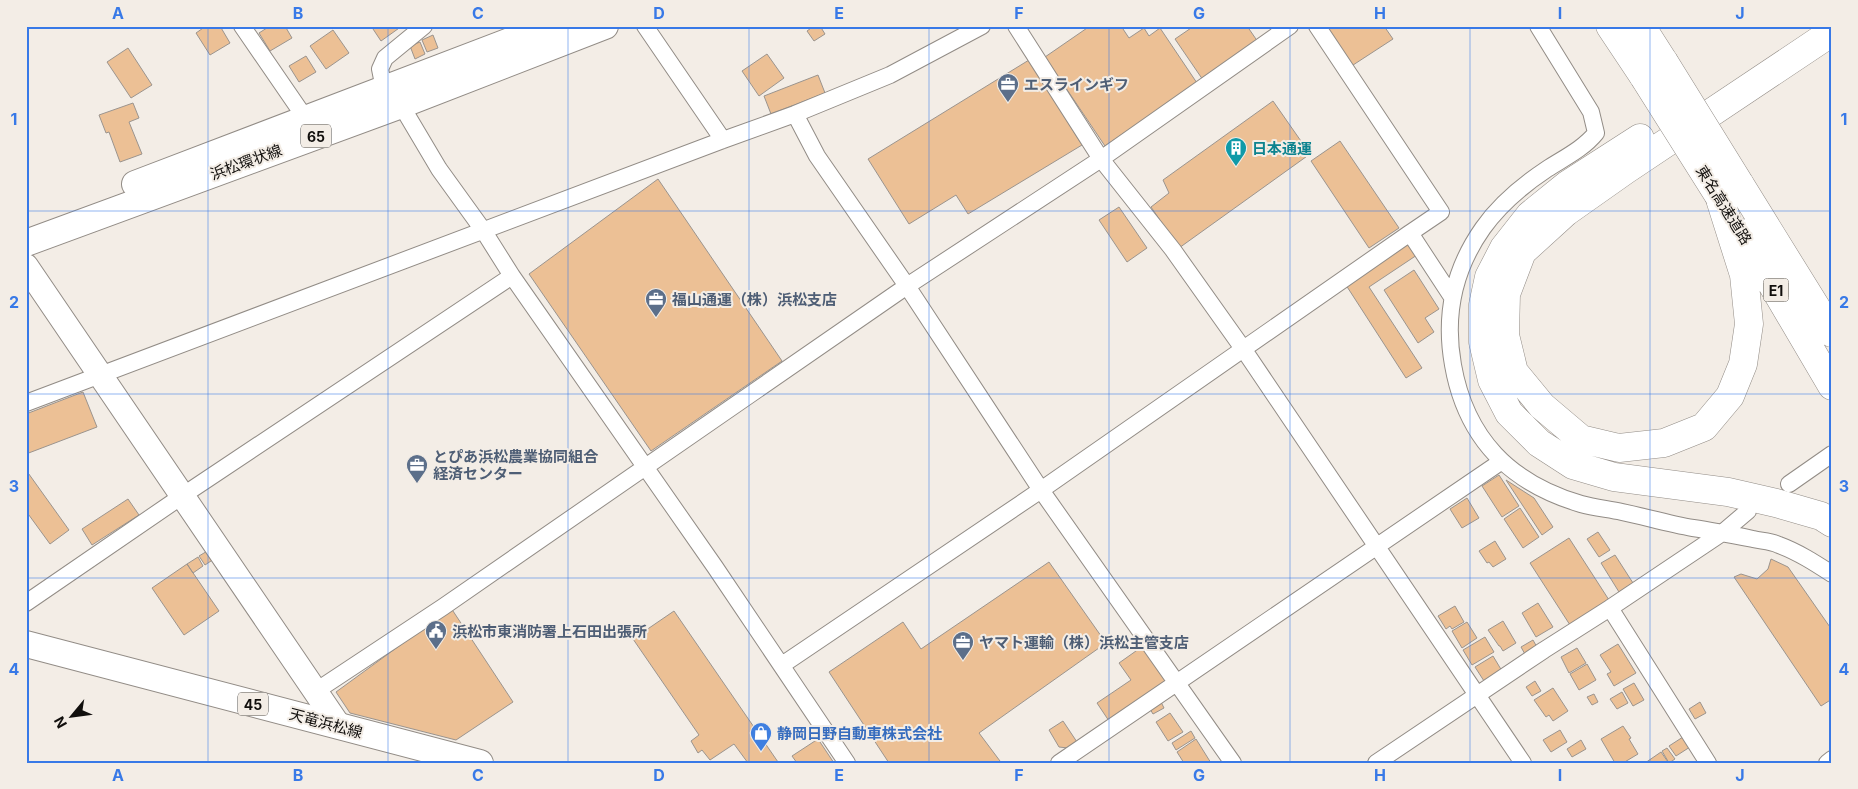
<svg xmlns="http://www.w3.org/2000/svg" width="1858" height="789" font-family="Inter,'Noto Sans JP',sans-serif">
	<rect width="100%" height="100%" fill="#f3ede6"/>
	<!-- building -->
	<path fill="#ecc095" stroke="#9b948e" d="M206,26H220L230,43L210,55L196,33Z
		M270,26H285L292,38L270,51L259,33Z
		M371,26H402L381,41Z
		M814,26H820L825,34L814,41L807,31Z
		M1090,26H1121L1129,38L1144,28L1149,36L1160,28L1197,83L1105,146L1045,57Z
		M1194,26H1247L1258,42L1203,80L1175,39Z
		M1323,26H1384L1393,39L1350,67Z
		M333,30L349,53L326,69L310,46Z
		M433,35L438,48L427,52L422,40Z
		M420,42L425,54L415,59L410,46Z
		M128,48L152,85L131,98L107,62Z
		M767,54L784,78L759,96L742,71Z
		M306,56L316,72L299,82L289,66Z
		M1029,60L1082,145L968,214L956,195L909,224L868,159Z
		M818,75L825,93L771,114L764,96Z
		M1273,101L1310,154L1179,248L1151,207L1169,193L1163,180Z
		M133,103L139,118L129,122L142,154L120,162L109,132L106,133L99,115Z
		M1340,141L1399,228L1369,248L1311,161Z
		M658,179L782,361L651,451L529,274Z
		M1119,207L1147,248L1127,262L1099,220Z
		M1408,241L1417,255L1369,287L1422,368L1406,378L1344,282Z
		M1414,270L1439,309L1425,318L1434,332L1418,343L1384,290Z
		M83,392L97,427L26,454V414Z
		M26,470L69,530L50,544L26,511Z
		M1499,475L1519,506L1502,517L1482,486Z
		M1506,480L1534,498L1553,527L1542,535Z
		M1467,498L1479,518L1462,528L1450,509Z
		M128,499L139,515L92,545L82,529Z
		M1520,508L1539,537L1523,548L1504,519Z
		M1598,532L1610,550L1599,557L1587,539Z
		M1569,538L1609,600L1570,625L1530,563Z
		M1495,541L1506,559L1493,567L1489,562L1487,563L1479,551Z
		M209,550L214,559L205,565L199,556Z
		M1615,555L1633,583L1619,592L1601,563Z
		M198,557L203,566L193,573L187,564Z
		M1771,559L1788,567L1832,630V699L1821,706L1734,577L1741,574L1757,579L1768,569Z
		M1049,562L1106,643L979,733L1000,761L998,763H889L829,672L903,622L921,649Z
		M187,564L219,611L184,635L152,588Z
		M1538,603L1553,627L1536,637L1522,613Z
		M1455,606L1464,622L1452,629L1450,626L1446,629L1438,616Z
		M451,608L513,702L456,740L350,713L336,692Z
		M674,611L778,762L777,763H748L734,744L710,760L702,750L698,753L691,741L699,735L633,639Z
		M1503,621L1516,643L1503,651L1500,646H1499L1488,630Z
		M1467,622L1477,638L1462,648L1452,631Z
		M1485,637L1494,652L1472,665L1463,650Z
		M1533,640L1538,649L1526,656L1521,647Z
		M1618,644L1636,673L1614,686L1607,674L1611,672L1600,655Z
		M1143,646L1167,681L1109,721L1097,703L1131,680L1119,663Z
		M1577,648L1586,663L1569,673L1561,657Z
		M1493,656L1502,671L1484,681L1475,667Z
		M1587,664L1596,680L1579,690L1570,674Z
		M1535,681L1541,691L1532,696L1526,687Z
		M1634,683L1644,700L1633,706L1623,689Z
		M1553,688L1568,711L1553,721L1549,715L1546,717L1534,700Z
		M1622,692L1628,703L1617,709L1610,699Z
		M1594,694L1598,702L1592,705L1587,697Z
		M1161,702L1164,708L1153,714L1150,709Z
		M1700,702L1706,713L1695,719L1689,709Z
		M1170,713L1183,732L1168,741L1156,722Z
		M1063,721L1077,742L1068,748L1059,747L1049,730Z
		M1623,726L1631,738L1629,739L1638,754L1623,763H1615L1601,739Z
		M1560,730L1567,742L1551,752L1543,740Z
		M1191,731L1195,738L1176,750L1172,743Z
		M1683,737L1690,747L1676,756L1669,746Z
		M818,739L834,763H797L792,756Z
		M1196,739L1211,763H1184L1177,752Z
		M1581,740L1586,749L1572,757L1567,749Z
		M1667,748L1675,759L1669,763L1662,751Z
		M1661,752L1668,762L1645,763Z"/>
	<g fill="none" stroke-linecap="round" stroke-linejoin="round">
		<!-- street casing -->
		<g stroke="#928c86" stroke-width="18">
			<path id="street" d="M242,26L306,119
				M645,26L723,140
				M1016,26L1101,159L1173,250L1244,350L1523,763
				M1317,26L1441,212L1410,233
				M1538,26L1591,112L1596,133C1583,149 1564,158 1547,169C1523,185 1500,204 1483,228C1454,269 1444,315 1453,365C1466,439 1510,483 1581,504C1595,508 1609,509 1622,512C1646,517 1669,524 1693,528C1713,531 1733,535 1753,539C1761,541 1771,541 1779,545C1798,552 1815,563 1832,574
				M384,89L380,69L385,58L424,26
				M401,105L439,169L483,230L512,276L715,567L847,763
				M795,114L817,156L907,286L1041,490L1233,763
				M26,403L723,140L795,114L890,75L982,26
				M1789,484L1832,454
				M26,603L182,496L512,276
				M782,665L1041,490L1410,233L1452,297
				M316,691L443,607L907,286L1101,159L1290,26
				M1059,763L1502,461
				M1376,763L1544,650L1610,608
				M1708,763L1610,608L1722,533L1748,511
				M1827,763L1832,759"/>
		</g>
		<!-- secondary casing -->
		<g stroke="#928c86" stroke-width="26">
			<path id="secondary" d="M26,266L339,726"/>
		</g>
		<!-- primary casing -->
		<g stroke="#928c86" stroke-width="28">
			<path id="primary" d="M135,184L549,26
				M26,243L401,105L605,26
				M26,644L480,763"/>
		</g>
		<!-- highway casing -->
		<g stroke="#928c86" stroke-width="29">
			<path id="highway" d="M1610,26L1644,77
				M1641,26L1664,62
				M1640,138L1567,185L1530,215L1504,248L1489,277L1483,305V342L1492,380L1509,413L1539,443L1573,465L1614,477L1728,492L1776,503L1821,516L1832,523
				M1739,183L1832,333
				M1719,196L1744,275L1749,324L1743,364L1730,396L1704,427L1664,443L1619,448L1581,439L1542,406L1514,372L1505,335L1506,294L1522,252L1566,212L1627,169L1832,32
				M1742,233L1832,386"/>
		</g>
		<!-- street -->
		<use href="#street" stroke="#fff" stroke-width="16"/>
		<!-- secondary -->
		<use href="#secondary" stroke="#fff" stroke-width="24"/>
		<!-- primary -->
		<use href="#primary" stroke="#fff" stroke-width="26"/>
		<!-- highway -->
		<use href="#highway" stroke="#fff" stroke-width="28"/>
		<!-- highway-bridge casing -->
		<g stroke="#928c86" stroke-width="29" stroke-linecap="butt">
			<path id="highway-bridge" d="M1664,62L1739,183
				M1644,77L1719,196"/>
		</g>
		<!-- highway-bridge -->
		<use href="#highway-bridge" stroke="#fff" stroke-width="28"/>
	</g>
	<!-- grid -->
	<path fill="none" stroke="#3879e7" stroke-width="1" stroke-opacity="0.55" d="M208,26V763M388,26V763M568,26V763M749,26V763M929,26V763M1109,26V763M1290,26V763M1470,26V763M1650,26V763M26,211H1832M26,394H1832M26,578H1832"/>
	<!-- icons -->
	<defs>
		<g id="office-pin" transform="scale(1.125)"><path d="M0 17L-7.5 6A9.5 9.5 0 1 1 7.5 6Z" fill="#5c6f8a" stroke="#f3ede6"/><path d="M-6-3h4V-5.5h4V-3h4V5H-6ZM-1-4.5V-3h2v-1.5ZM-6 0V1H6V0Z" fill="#fff"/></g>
		<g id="building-pin" transform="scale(1.125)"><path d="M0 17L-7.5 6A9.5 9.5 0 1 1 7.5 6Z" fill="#0f9aa8" stroke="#f3ede6"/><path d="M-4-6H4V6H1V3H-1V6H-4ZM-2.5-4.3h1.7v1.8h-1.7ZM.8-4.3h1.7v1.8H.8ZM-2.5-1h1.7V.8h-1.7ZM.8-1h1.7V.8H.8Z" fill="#fff"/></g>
		<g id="civic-pin" transform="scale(1.125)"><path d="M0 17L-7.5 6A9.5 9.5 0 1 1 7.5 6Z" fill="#5c6f8a" stroke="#f3ede6"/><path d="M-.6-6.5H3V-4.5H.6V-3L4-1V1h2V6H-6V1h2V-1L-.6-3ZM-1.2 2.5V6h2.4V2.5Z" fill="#fff"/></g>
		<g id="shop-pin" transform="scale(1.125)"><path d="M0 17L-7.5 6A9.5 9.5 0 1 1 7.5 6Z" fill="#3f7fe0" stroke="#f3ede6"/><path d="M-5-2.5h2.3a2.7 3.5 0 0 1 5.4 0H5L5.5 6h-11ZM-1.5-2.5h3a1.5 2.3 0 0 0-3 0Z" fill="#fff"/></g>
	</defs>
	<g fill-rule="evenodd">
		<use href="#office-pin" x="1008" y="84"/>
		<use href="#building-pin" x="1236" y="148"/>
		<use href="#office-pin" x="656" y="299"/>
		<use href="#office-pin" x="417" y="465"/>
		<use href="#civic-pin" x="436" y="631"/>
		<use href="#office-pin" x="963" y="642"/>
		<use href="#shop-pin" x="761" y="733"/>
	</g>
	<g text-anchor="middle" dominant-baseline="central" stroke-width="4" stroke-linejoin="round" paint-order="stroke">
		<!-- shield labels -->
		<g fill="#f3ede6" stroke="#55524e" stroke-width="1">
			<rect x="301" y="124.5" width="30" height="23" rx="4"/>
			<rect x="1763.5" y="278.5" width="25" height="23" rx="4"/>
			<rect x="238" y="692.5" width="30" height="23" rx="4"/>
		</g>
		<g font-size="14" font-weight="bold" fill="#110f0d">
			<text x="316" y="136">65</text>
			<text x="1776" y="290">E1</text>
			<text x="253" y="704">45</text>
		</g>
		<!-- service labels -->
		<g font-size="15" font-weight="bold" fill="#4e5e75" stroke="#f3ede6" text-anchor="start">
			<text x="1024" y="84">エスラインギフ</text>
			<text x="672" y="299">福山通運（株）浜松支店</text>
			<text x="433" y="456">とぴあ浜松農業協同組合<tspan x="433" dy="17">経済センター</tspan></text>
			<text x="452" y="631">浜松市東消防署上石田出張所</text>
			<text x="979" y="642">ヤマト運輸（株）浜松主管支店</text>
		</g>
		<!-- culture labels -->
		<g font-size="15" font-weight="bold" fill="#0d838f" stroke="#f3ede6" text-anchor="start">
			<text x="1252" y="148">日本通運</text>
		</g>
		<!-- street labels -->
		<g font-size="15" fill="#110f0d" stroke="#f3ede6">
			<text transform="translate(246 162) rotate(-20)">浜松環状線</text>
			<text transform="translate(1724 205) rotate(58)">東名高速道路</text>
			<text transform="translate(326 723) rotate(15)">天竜浜松線</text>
		</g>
		<!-- shop labels -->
		<g font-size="15" font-weight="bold" fill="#366cbe" stroke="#f3ede6" text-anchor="start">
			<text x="777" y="733">静岡日野自動車株式会社</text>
		</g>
	</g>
	<!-- border -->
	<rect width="1858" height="789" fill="none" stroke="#f3ede6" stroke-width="55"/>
	<!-- north arrow -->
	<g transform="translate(72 716) rotate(241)" stroke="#f3ede6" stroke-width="4" paint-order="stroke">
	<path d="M0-4L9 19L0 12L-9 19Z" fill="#110f0d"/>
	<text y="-8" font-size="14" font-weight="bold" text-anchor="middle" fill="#110f0d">N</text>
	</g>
	<rect x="28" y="28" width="1802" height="734" fill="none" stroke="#3879e7" stroke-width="2"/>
	<g font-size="16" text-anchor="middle" font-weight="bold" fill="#3879e7">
		<text x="118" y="19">A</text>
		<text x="298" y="19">B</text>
		<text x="478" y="19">C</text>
		<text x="659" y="19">D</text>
		<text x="839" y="19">E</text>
		<text x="1019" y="19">F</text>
		<text x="1199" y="19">G</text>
		<text x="1380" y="19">H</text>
		<text x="1560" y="19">I</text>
		<text x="1740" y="19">J</text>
		<text x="14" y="125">1</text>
		<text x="1844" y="125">1</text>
		<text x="14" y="308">2</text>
		<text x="1844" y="308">2</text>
		<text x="14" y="492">3</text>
		<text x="1844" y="492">3</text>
		<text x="14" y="675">4</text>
		<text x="1844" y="675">4</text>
		<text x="118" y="781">A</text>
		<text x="298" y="781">B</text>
		<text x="478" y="781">C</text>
		<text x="659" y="781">D</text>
		<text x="839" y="781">E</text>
		<text x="1019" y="781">F</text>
		<text x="1199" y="781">G</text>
		<text x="1380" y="781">H</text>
		<text x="1560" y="781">I</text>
		<text x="1740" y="781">J</text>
	</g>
</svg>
